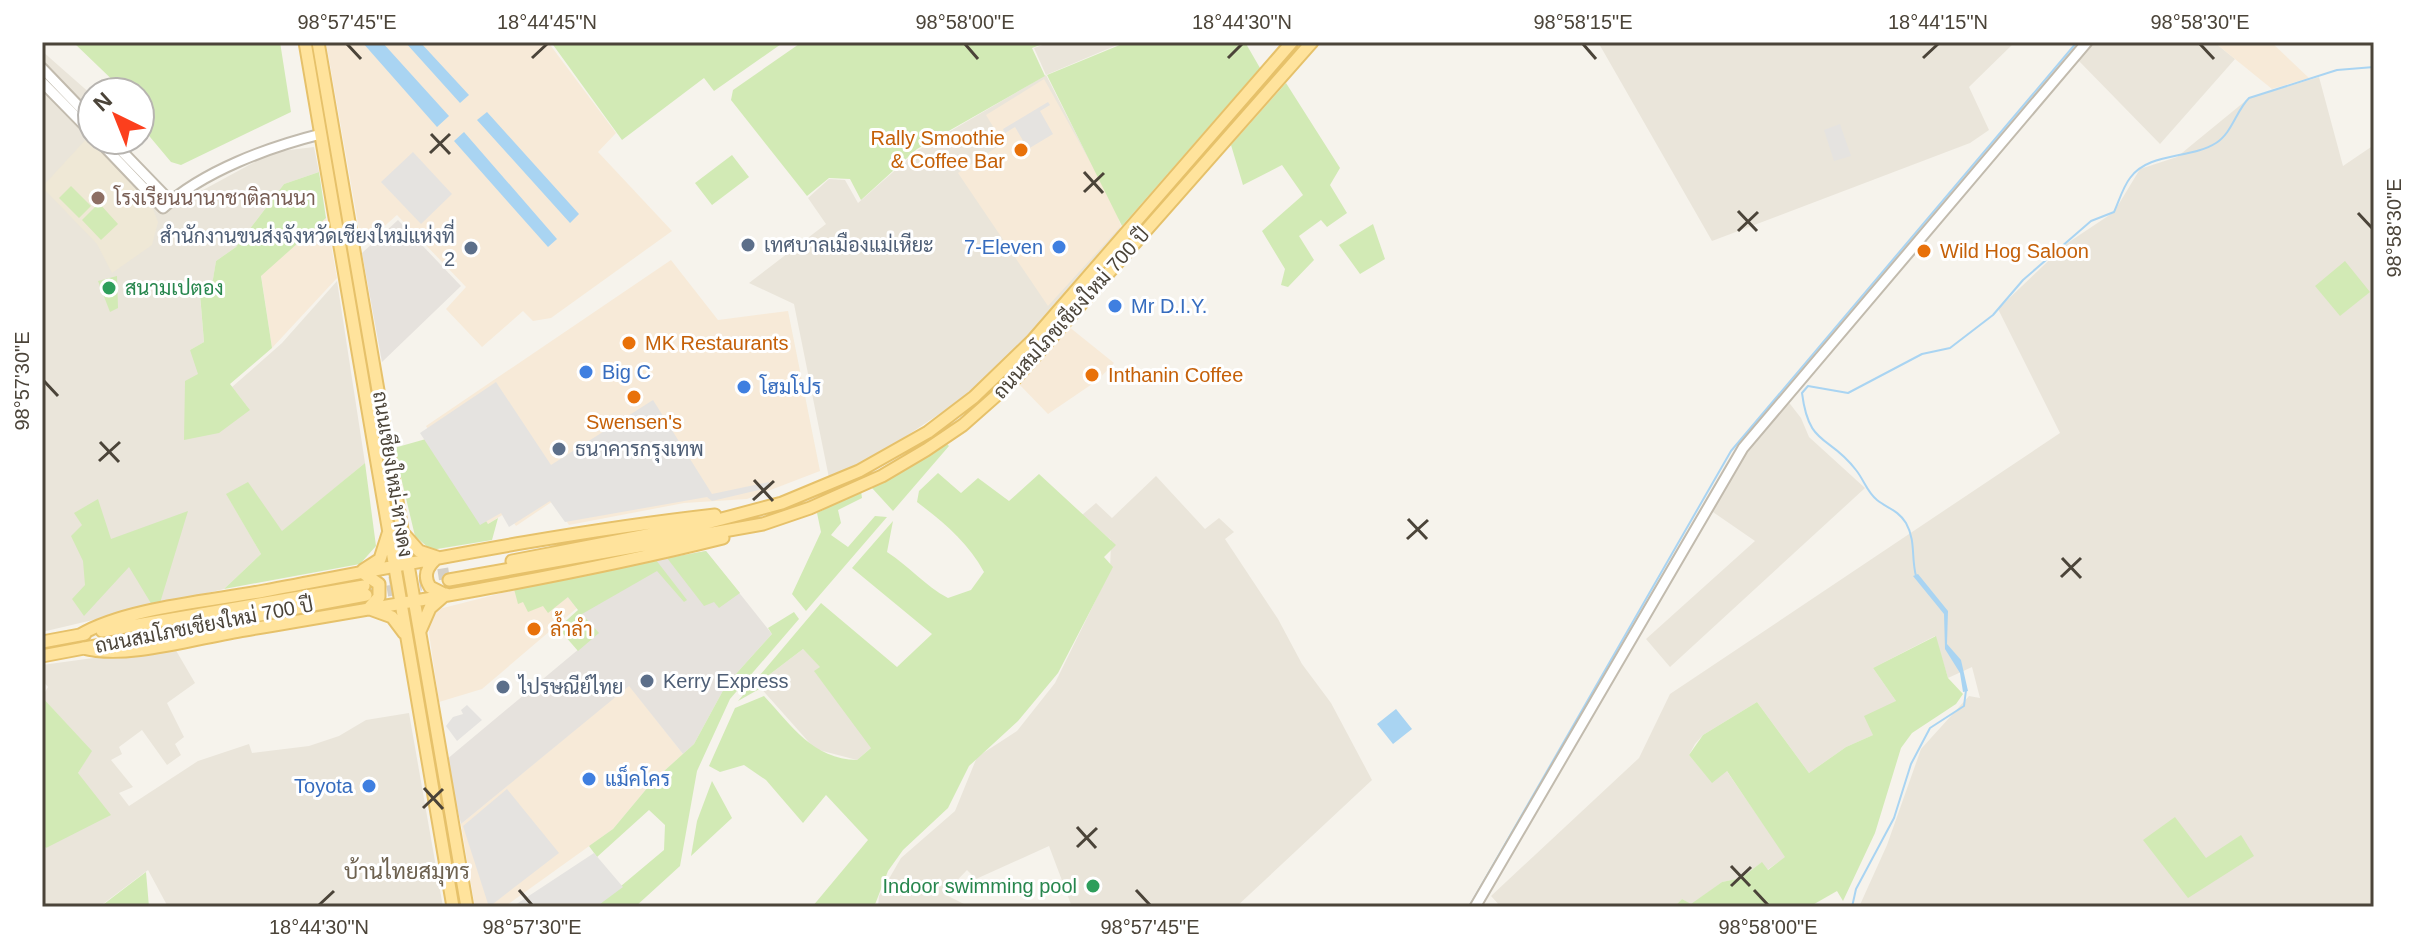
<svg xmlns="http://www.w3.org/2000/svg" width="2416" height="949" font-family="Helvetica,Sarabun,sans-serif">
	<rect width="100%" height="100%" fill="#f6f3ec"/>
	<!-- residential -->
	<path fill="#eae5da" d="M1051,42H1124L1046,75L1034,48Z
		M1598,42H2015L1969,87L1989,130L1970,143L1712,241Z
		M2095,42H2214L2235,59L2160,144L2078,60Z
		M42,51L92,95V140H120L179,203L273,152L314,147L319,172L284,184L236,247L216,261L211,292L200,295L204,342L190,350L250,410L232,387L282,343L337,281L365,463L282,532L248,483L227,495L261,554L224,589L42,632Z
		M1046,75L1112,204L1121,230L1028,336L966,396L890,447L829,478L794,304L749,283L826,224L808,198L829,179L845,180L858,203L918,150Z
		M2319,77L2343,166L2374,145V907H1859L1887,845L1921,749L1969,696L1980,698L1972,667L1948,678L1935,636L1873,668L1896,701L1873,735L1846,747L1809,773L1757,702L1703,735L1695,744L1689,755L1712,782L1726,770L1786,857L1767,870L1761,863L1741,878L1722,882L1691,905L1682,899L1674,907H1501L1491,896L1639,758L1670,694L2060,433L1998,309L2066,244L2114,212L2140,169L2177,157L2249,98Z
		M1787,400L1801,418L1809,437L1865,488L1670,667L1646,639L1755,541L1710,510L1743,454Z
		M1156,476L1205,529L1219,518L1234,532L1225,539L1278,619L1302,664L1331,703L1372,780L1236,907H1072L1049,846L976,879L967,870L944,894L970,907H878L879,896L901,858L955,811L977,757L1017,731L1055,683L1110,571L1111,540L1082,515L1096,503L1112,518Z
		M174,647L195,683L167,703L184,737L175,744L181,755L167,765L142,730L119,747L122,754L111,760L133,787L119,793L129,806L198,761L249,744L252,753L309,746L339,736L366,720L409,713L443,907H168L148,870L99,907H42V844L46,848L78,773L91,751L42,697L48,687L42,680V665Z
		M803,649L821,667L815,672L872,747L857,760L815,749L757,684Z"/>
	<!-- commercial -->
	<path fill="#f7ead8" d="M326,42H548L616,133L598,152L672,231L551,318L533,321L523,311L482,347L446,309L466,287L397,215L362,246Z
		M2214,42H2271L2309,78L2272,89Z
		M1044,79L1112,201L1121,226L1048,306L958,173L1003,143L986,115Z
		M326,218L337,278L272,348L261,275Z
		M671,260L718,320L788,311L820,471L747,499L684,503L569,525L553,501L516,526L507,512L488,524L426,426Z
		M1068,326L1114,363L1098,380L1048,414L1017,382Z
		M553,580L577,608L482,689L439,702L428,626L435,610Z
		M629,685L683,754L653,781L613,829L504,907H475L461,824Z"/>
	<!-- industrial -->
	<path fill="#e6e2dd" d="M398,220L461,286L382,362L362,253Z
		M706,551L772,634L726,685L694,744L683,754L629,686L461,824L446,760L598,633L553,580Z"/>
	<!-- education -->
	<path fill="#efe8d6" d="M89,136L153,209L158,222L152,245L112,273L97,244L42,187Z"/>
	<!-- green -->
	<path fill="#d2eab5" d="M73,42H280L291,112L181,165L171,162L140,125V92H125Z
		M551,42H784L714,91L704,78L622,140Z
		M802,42H1048L1032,48L1045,76L917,149L861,200L850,179L829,178L807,196L731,100L733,90Z
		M1127,42H1245L1260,68L1122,226L1047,75Z
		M1286,83L1340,168L1330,185L1347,213L1327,227L1321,220L1299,236L1314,260L1288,287L1281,285L1285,269L1262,231L1303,195L1282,165L1243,185L1231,145Z
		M732,155L749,177L712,205L695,183Z
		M319,172L326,218L261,276L272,348L230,384L250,410L219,433L184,440L185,381L198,374L190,350L204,342L200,294L211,291L216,261L236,247L284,184Z
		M71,186L91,206L79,218L59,198Z
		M99,203L118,224L101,240L82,220Z
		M1373,224L1385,259L1360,274L1339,245Z
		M2345,261L2370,292L2340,316L2315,286Z
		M117,276L118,308L110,312L98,281Z
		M433,437L488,524L498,518L492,540L431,550L415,536L394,448Z
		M946,443L949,446L893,511L872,488Z
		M365,463L376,546L360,564L224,589L261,554L226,494L248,482L282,531Z
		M938,473L961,493L978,478L1009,501L1039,474L1116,545L1104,557L1113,567L1058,673L1018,721L969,766L948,808L903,850L888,871L874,907H812L868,840L826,795L803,823L766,780L744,765L720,772L709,766L735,708L764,696C792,726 813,759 857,760L871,748L814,671L820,667L803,649L757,684L761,688L738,701L821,603L897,667L932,634L852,568L893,521L887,552C909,566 925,586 948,598L971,590L984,572C968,542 943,522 917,502L919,491Z
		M861,491L862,498L838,510L841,523L831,535L848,547L875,516L887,517L806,611L792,594L821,532L817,513Z
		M98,499L111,539L188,511L160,603L152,605L129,567L84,616L72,599L85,585L83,561L71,536L82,525L74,513Z
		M706,551L740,593L719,608L714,602L704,606L667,558Z
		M656,560L687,600L684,602L657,571L582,614L599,633L578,651L558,628L578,610L568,597L548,613L543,606L528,612L523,602L518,604L514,589Z
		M794,612L799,619L730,699L697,771L680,866L635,907H596L664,850L665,825L649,810L597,857L589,846L613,829L653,781L694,744L726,685L772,634L768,628Z
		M1936,636L1948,678L1963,694L1956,704L1912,733L1901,748L1875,833L1843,901L1837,891L1809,907H1674L1682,899L1691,904L1722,882L1741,878L1762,862L1768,870L1785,857L1727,771L1712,783L1689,755L1703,735L1757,702L1809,773L1846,747L1873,735L1864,716L1896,701L1873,668Z
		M42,697L92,751L78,773L111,815L46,848L42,844Z
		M712,781L732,818L691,856L697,821Z
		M2175,817L2206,858L2241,835L2254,856L2188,898L2143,840Z
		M146,872L149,907H100Z"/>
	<!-- parking -->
	<path fill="#e5e3e0" d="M1048,102L1050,105L1040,111L1053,134L1028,149L1015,127L1005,133L1003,129Z
		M1840,124L1851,156L1834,161L1824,130Z
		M413,152L452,194L421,224L381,182Z
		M496,382L551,465L653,400L712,494L769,482L771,487L712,501L707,497L565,522L550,501L509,527L501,513L480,525L420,433Z
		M467,705L482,720L457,741L446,726L453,717L463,714L461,710Z
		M507,789L559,853L489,907L463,826Z
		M594,853L623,887L596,907H512Z"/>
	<!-- water -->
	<path fill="#a9d4f2" d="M362,42H382L449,116L437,127Z
		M405,42H420L469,95L460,103Z
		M487,112L579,214L570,223L477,120Z
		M464,132L557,239L548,247L454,141Z
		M1918,574L1948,611L1947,644L1961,660L1968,691L1963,692L1960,673L1945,649L1944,614L1913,576Z
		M1396,709L1412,729L1393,744L1377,724Z"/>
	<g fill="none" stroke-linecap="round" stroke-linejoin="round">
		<!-- stream -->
		<path stroke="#a9d4f2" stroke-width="2" d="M1916,576C1911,557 1916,541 1906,523C1898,510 1887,508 1877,500C1867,492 1864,480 1856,470C1829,434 1809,448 1802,393L1808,386L1848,393L1922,354L1950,348L1993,315L2023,280L2091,221L2114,212C2119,201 2123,187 2130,178C2148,152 2191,159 2216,143C2232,133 2236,111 2249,98L2337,70L2374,67
			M1469,907L1731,451L2077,42
			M1852,907L1856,889L1894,818L1911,764L1930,728L1964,706L1966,690"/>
		<!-- major-tunnel -->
		<path stroke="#d4d0c8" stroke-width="11" stroke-dasharray="11 5.5" stroke-linecap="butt" d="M373,585L449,573
			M371,594L421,585"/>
		<!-- minor casing -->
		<g stroke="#c2bbae" stroke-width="13">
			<path id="minor" d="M42,68L92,120
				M42,82L92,133
				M98,140L163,208C203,171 269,147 321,134
				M111,140L170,201
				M1475,907L1743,448L2087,42"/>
		</g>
		<!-- major casing -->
		<g stroke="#e6c16a" stroke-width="15">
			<path id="major" d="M305,42L453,907
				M318,42L467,907
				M403,533L419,551L437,557
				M436,559C427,567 423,576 430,587L442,593
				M512,561L699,525L782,503L859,471L928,432L974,397L1032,341L1292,42
				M363,570L380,559L388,534
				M363,573L379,584V597L370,607
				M449,580L763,524L810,508L882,476L926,450L963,425L1015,379L1312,42
				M370,609L392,617L404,633
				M102,631L364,586
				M420,631L430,608L446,594
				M80,635C125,608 211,601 264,591C413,563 563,532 715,515
				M42,642L85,634
				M83,648C127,660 199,637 245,630C404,603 566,577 723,538
				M42,656L366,595"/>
		</g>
		<!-- minor -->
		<use href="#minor" stroke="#fff" stroke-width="9"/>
		<!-- major -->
		<use href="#major" stroke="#ffe39c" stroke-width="11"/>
	</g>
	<!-- ticks -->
	<path fill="none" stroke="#4b4439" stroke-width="3" d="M347,44L361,59M965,44L978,59M1583,44L1596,59M2200,44L2214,59M532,58L547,44M1228,58L1242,44M1923,58L1938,44M431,134L450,154M430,153L450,134M1084,172L1103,193M1084,192L1104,173M1738,211L1757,231M2358,213L2372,228M1738,231L1758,212M44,381L58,396M100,442L119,462M99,461L120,442M754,480L773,501M753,500L774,481M1408,519L1427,539M1407,539L1428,520M2062,558L2081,578M2061,577L2081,558M424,788L443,809M423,808L443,789M1077,827L1096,848M1077,847L1097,828M1731,866L1750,886M1731,886L1751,867M519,890L532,905M1136,890L1150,905M1754,890L1768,905M319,905L334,891"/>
	<!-- markers -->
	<g fill="#e8710a" stroke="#fff" stroke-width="3">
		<circle cx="1021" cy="150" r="8"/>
		<circle cx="1924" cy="251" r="8"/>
		<circle cx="629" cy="343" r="8"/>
		<circle cx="1092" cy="375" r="8"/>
		<circle cx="634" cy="397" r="8"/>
		<circle cx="534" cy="629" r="8"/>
	</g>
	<circle fill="#8d6e63" stroke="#fff" stroke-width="3" cx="98" cy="198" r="8"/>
	<g fill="#5c6f8a" stroke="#fff" stroke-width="3">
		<circle cx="748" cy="245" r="8"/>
		<circle cx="471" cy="248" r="8"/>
		<circle cx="559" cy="449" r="8"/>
		<circle cx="647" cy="681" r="8"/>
		<circle cx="503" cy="687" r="8"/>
	</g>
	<g fill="#3f7fe0" stroke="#fff" stroke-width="3">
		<circle cx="1059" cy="247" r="8"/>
		<circle cx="1115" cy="306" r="8"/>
		<circle cx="586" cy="372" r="8"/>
		<circle cx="744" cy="387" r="8"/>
		<circle cx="589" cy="779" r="8"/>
		<circle cx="369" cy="786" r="8"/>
	</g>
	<g fill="#2e9e5b" stroke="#fff" stroke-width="3">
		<circle cx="109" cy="288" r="8"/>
		<circle cx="1093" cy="886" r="8"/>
	</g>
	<g text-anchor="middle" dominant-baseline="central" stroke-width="6" stroke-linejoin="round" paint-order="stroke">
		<!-- food labels -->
		<g font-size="20" fill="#c56008" stroke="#fff" text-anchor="start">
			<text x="1005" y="138" text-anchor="end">Rally Smoothie<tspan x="1005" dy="23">&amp; Coffee Bar</tspan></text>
			<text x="1940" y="251">Wild Hog Saloon</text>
			<text x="645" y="343">MK Restaurants</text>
			<text x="1108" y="375">Inthanin Coffee</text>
			<text x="634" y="422" text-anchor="middle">Swensen's</text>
			<text x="550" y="629">ล้ำลำ</text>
		</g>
		<!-- education labels -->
		<g font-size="20" fill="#785e54" stroke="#fff" text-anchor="start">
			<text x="114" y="198">โรงเรียนนานาชาติลานนา</text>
		</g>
		<!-- service labels -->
		<g font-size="20" fill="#4e5e75" stroke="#fff" text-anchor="start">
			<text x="455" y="236" text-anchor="end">สำนักงานขนส่งจังหวัดเชียงใหม่แห่งที่<tspan x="455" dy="23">2</tspan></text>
			<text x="764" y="245">เทศบาลเมืองแม่เหียะ</text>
			<text x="575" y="449">ธนาคารกรุงเทพ</text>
			<text x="663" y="681">Kerry Express</text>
			<text x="519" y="687">ไปรษณีย์ไทย</text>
		</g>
		<!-- shop labels -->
		<g font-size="20" fill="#366cbe" stroke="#fff" text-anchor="start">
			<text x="1043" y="247" text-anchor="end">7-Eleven</text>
			<text x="1131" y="306">Mr D.I.Y.</text>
			<text x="602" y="372">Big C</text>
			<text x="760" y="387">โฮมโปร</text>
			<text x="605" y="779">แม็คโคร</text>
			<text x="353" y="786" text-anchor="end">Toyota</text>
		</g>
		<!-- leisure labels -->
		<g font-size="20" fill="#27864d" stroke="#fff" text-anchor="start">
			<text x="125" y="288">สนามเปตอง</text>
			<text x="1077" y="886" text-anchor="end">Indoor swimming pool</text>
		</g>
		<!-- street labels -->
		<g font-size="20" fill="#4b4439" stroke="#fff">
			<text transform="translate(1071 313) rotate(-48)">ถนนสมโภชเชียงใหม่ 700 ปี</text>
			<text transform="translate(393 474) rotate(81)">ถนนเชียงใหม่-หางดง</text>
			<text transform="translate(204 625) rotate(-11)">ถนนสมโภชเชียงใหม่ 700 ปี</text>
		</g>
		<!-- neighbourhood labels -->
		<g font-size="22" fill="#6e6250" stroke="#fff">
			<text x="407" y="871">บ้านไทยสมุทร</text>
		</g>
	</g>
	<!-- border -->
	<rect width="2416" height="949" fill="none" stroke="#ffffff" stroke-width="88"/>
	<!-- north arrow -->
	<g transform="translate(116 116) rotate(317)"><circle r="38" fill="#ffffff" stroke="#b7b4b0" stroke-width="2"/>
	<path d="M0-6L14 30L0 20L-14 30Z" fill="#fc3f1d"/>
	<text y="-12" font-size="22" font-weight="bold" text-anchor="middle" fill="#4b4439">N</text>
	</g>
	<rect x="44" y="44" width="2328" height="861" fill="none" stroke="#4b4439" stroke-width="3"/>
	<g font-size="20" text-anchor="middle" fill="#4b4439">
		<text x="347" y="29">98°57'45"E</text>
		<text x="547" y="29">18°44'45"N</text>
		<text x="965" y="29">98°58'00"E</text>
		<text x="1242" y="29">18°44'30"N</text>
		<text x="1583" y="29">98°58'15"E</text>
		<text x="1938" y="29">18°44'15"N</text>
		<text x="2200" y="29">98°58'30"E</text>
		<text transform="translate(2394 228) rotate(-90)" y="7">98°58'30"E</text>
		<text transform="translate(22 381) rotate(-90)" y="7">98°57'30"E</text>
		<text x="319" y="934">18°44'30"N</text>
		<text x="532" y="934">98°57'30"E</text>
		<text x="1150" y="934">98°57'45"E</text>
		<text x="1768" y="934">98°58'00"E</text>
	</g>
</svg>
